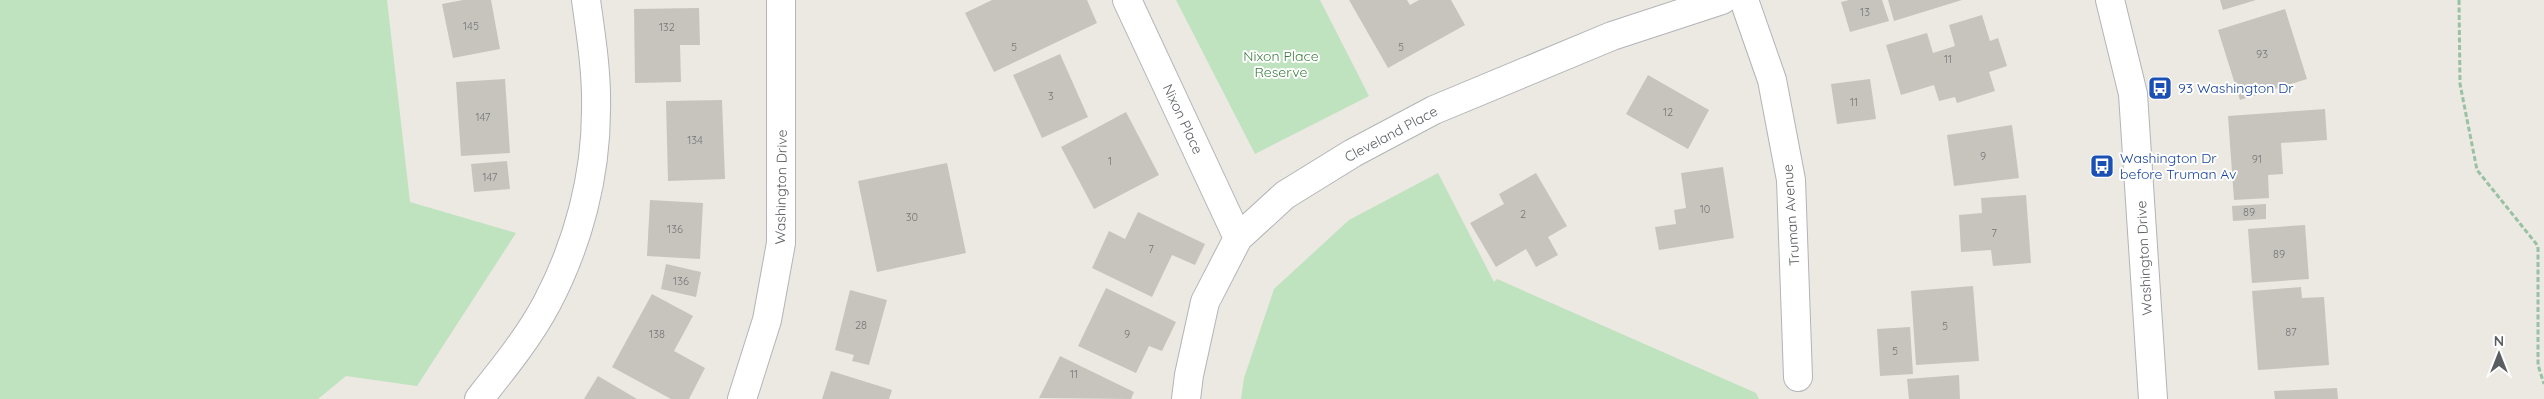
<svg xmlns="http://www.w3.org/2000/svg" width="2544" height="399" font-family="Quicksand,sans-serif">
	<rect width="100%" height="100%" fill="#ebe9e1"/>
	<!-- green -->
	<path fill="#bfe2bf" d="M0,0H387L410,202L516,233L417,386L346,376L318,399H0Z
		M1176,0H1320L1369,96L1255,154Z
		M1438,173L1494,282L1497,279L1756,393L1759,399H1241L1244,378L1274,289L1349,220Z"/>
	<!-- building -->
	<path fill="#c7c4be" d="M463,0H491L500,49L453,58L442,4Z
		M992,0H1087L1097,23L994,72L965,13Z
		M1349,0H1407L1410,5L1419,0H1451L1465,25L1388,68Z
		M1849,0H1882L1889,21L1850,32L1841,2Z
		M1888,0H1962L1894,21Z
		M2220,0H2256L2223,10Z
		M699,8L700,45H680L681,82L635,83L634,9Z
		M2285,9L2307,79L2240,100L2218,30Z
		M1982,15L1990,41L1998,38L2007,66L1989,72L1995,91L1957,103L1955,97L1939,101L1934,85L1901,95L1886,45L1927,33L1933,53L1955,46L1949,25Z
		M1060,54L1088,117L1042,138L1013,75Z
		M1648,75L1709,110L1688,149L1626,114Z
		M505,79L510,153L461,156L456,82Z
		M1870,79L1876,119L1837,124L1831,84Z
		M722,100L725,179L668,181L666,101Z
		M2325,109L2327,140L2281,143L2283,174L2268,175L2269,198L2234,200L2228,116Z
		M1126,112L1159,175L1094,209L1061,147Z
		M2012,125L2019,178L1954,186L1947,135Z
		M507,161L510,189L474,192L471,164Z
		M947,163L966,253L877,272L858,181Z
		M1723,167L1734,238L1659,250L1655,227L1676,224L1674,210L1686,208L1681,173Z
		M1536,173L1567,226L1548,237L1558,255L1536,267L1526,249L1496,267L1470,223L1504,204L1499,194Z
		M2026,195L2031,263L1993,266L1991,250L1961,252L1959,215L1982,213L1981,198Z
		M650,200L703,203L700,259L647,256Z
		M2266,204V219L2233,221L2232,206Z
		M1138,212L1205,244L1195,265L1172,255L1152,297L1092,268L1109,231L1125,239Z
		M2305,225L2309,279L2252,283L2248,229Z
		M666,264L701,272L696,297L661,289Z
		M1973,286L1979,361L1916,365L1911,291Z
		M2301,287L2302,298L2324,297L2329,365L2258,370L2252,291Z
		M1106,288L1176,322L1162,351L1149,346L1136,373L1078,346Z
		M850,290L887,300L869,365L852,361L854,355L835,350Z
		M652,294L693,316L674,351L705,368L689,399H671L612,367Z
		M1910,327L1913,374L1880,376L1877,329Z
		M1060,356L1134,392L1131,399L1039,398Z
		M831,371L892,390L889,399H822Z
		M1959,375L1960,399H1909L1907,379Z
		M598,376L637,399H584Z
		M2337,388L2338,399H2275L2274,391Z"/>
	<g fill="none" stroke-linecap="round" stroke-linejoin="round">
		<!-- minor casing -->
		<g stroke="#b2b4b8" stroke-width="30">
			<path id="minor" d="M1127,0L1238,238
				M1744,0L1772,80L1791,180L1798,377
				M2110,0L2133,94L2153,399
				M479,399C503,369 529,337 547,303C578,244 596,177 596,110C597,73 591,36 586,0
				M742,399L767,320L781,243V0
				M1186,399L1189,375L1205,302L1238,238L1285,195L1353,153L1434,110L1612,36L1722,0"/>
		</g>
		<!-- path -->
		<path stroke="#99c2a5" stroke-width="3" stroke-dasharray="5 2.5" stroke-linecap="butt" d="M2459,0L2460,84L2477,170L2538,246V365L2544,384"/>
		<!-- minor -->
		<use href="#minor" stroke="#fff" stroke-width="28"/>
	</g>
	<!-- icons -->
	<defs>
		<g id="bus-square" transform="scale(1.25)"><rect x="-9" y="-9" width="18" height="18" rx="4" fill="#1a4fb4" stroke="#fff"/><path d="M-5-6H5V4H4V6H2V4H-2V6H-4V4H-5ZM-3.5-4V0h7V-4ZM-3.5 1.2v1.5H-2V1.2ZM2 1.2v1.5H3.5V1.2Z" fill="#fff"/></g>
	</defs>
	<g fill-rule="evenodd">
		<use href="#bus-square" x="2160" y="88"/>
		<use href="#bus-square" x="2102" y="166"/>
	</g>
	<g text-anchor="middle" dominant-baseline="central" stroke-width="4" stroke-linejoin="round" paint-order="stroke">
		<!-- number labels -->
		<g font-size="11" fill="#757778">
			<text x="1865" y="12">13</text>
			<text x="471" y="26">145</text>
			<text x="667" y="27">132</text>
			<text x="1014" y="47">5</text>
			<text x="1401" y="47">5</text>
			<text x="2262" y="54">93</text>
			<text x="1948" y="59">11</text>
			<text x="1051" y="96">3</text>
			<text x="1854" y="102">11</text>
			<text x="1668" y="112">12</text>
			<text x="483" y="117">147</text>
			<text x="695" y="140">134</text>
			<text x="1983" y="156">9</text>
			<text x="2257" y="159">91</text>
			<text x="1110" y="161">1</text>
			<text x="490" y="177">147</text>
			<text x="1705" y="209">10</text>
			<text x="2249" y="212">89</text>
			<text x="1523" y="214">2</text>
			<text x="912" y="217">30</text>
			<text x="675" y="229">136</text>
			<text x="1994" y="233">7</text>
			<text x="1151" y="249">7</text>
			<text x="2279" y="254">89</text>
			<text x="681" y="281">136</text>
			<text x="861" y="325">28</text>
			<text x="1945" y="326">5</text>
			<text x="2291" y="332">87</text>
			<text x="657" y="334">138</text>
			<text x="1127" y="334">9</text>
			<text x="1895" y="351">5</text>
			<text x="1074" y="374">11</text>
		</g>
		<!-- park labels -->
		<g font-size="14" fill="#3a7f3e" stroke="#fff">
			<text x="1281" y="56">Nixon Place<tspan x="1281" dy="16">Reserve</tspan></text>
		</g>
		<!-- transit labels -->
		<g font-size="14" fill="#164399" stroke="#fff" text-anchor="start">
			<text x="2178" y="88">93 Washington Dr</text>
			<text x="2120" y="158">Washington Dr<tspan x="2120" dy="16">before Truman Av</tspan></text>
		</g>
		<!-- street labels -->
		<g font-size="14" fill="#5a5d61" stroke="#fff">
			<text transform="translate(1183 119) rotate(65)">Nixon Place</text>
			<text transform="translate(1391 134) rotate(-28)">Cleveland Place</text>
			<text transform="translate(781 187) rotate(-89)">Washington Drive</text>
			<text transform="translate(1791 215) rotate(-94)">Truman Avenue</text>
			<text transform="translate(2144 258) rotate(-93)">Washington Drive</text>
		</g>
	</g>
	<!-- north arrow -->
	<g transform="translate(2499 354)" stroke="#ffffff" stroke-width="4" paint-order="stroke">
	<path d="M0-4L9 19L0 12L-9 19Z" fill="#5a5d61"/>
	<text y="-8" font-size="14" font-weight="bold" text-anchor="middle" fill="#5a5d61">N</text>
	</g>
</svg>
